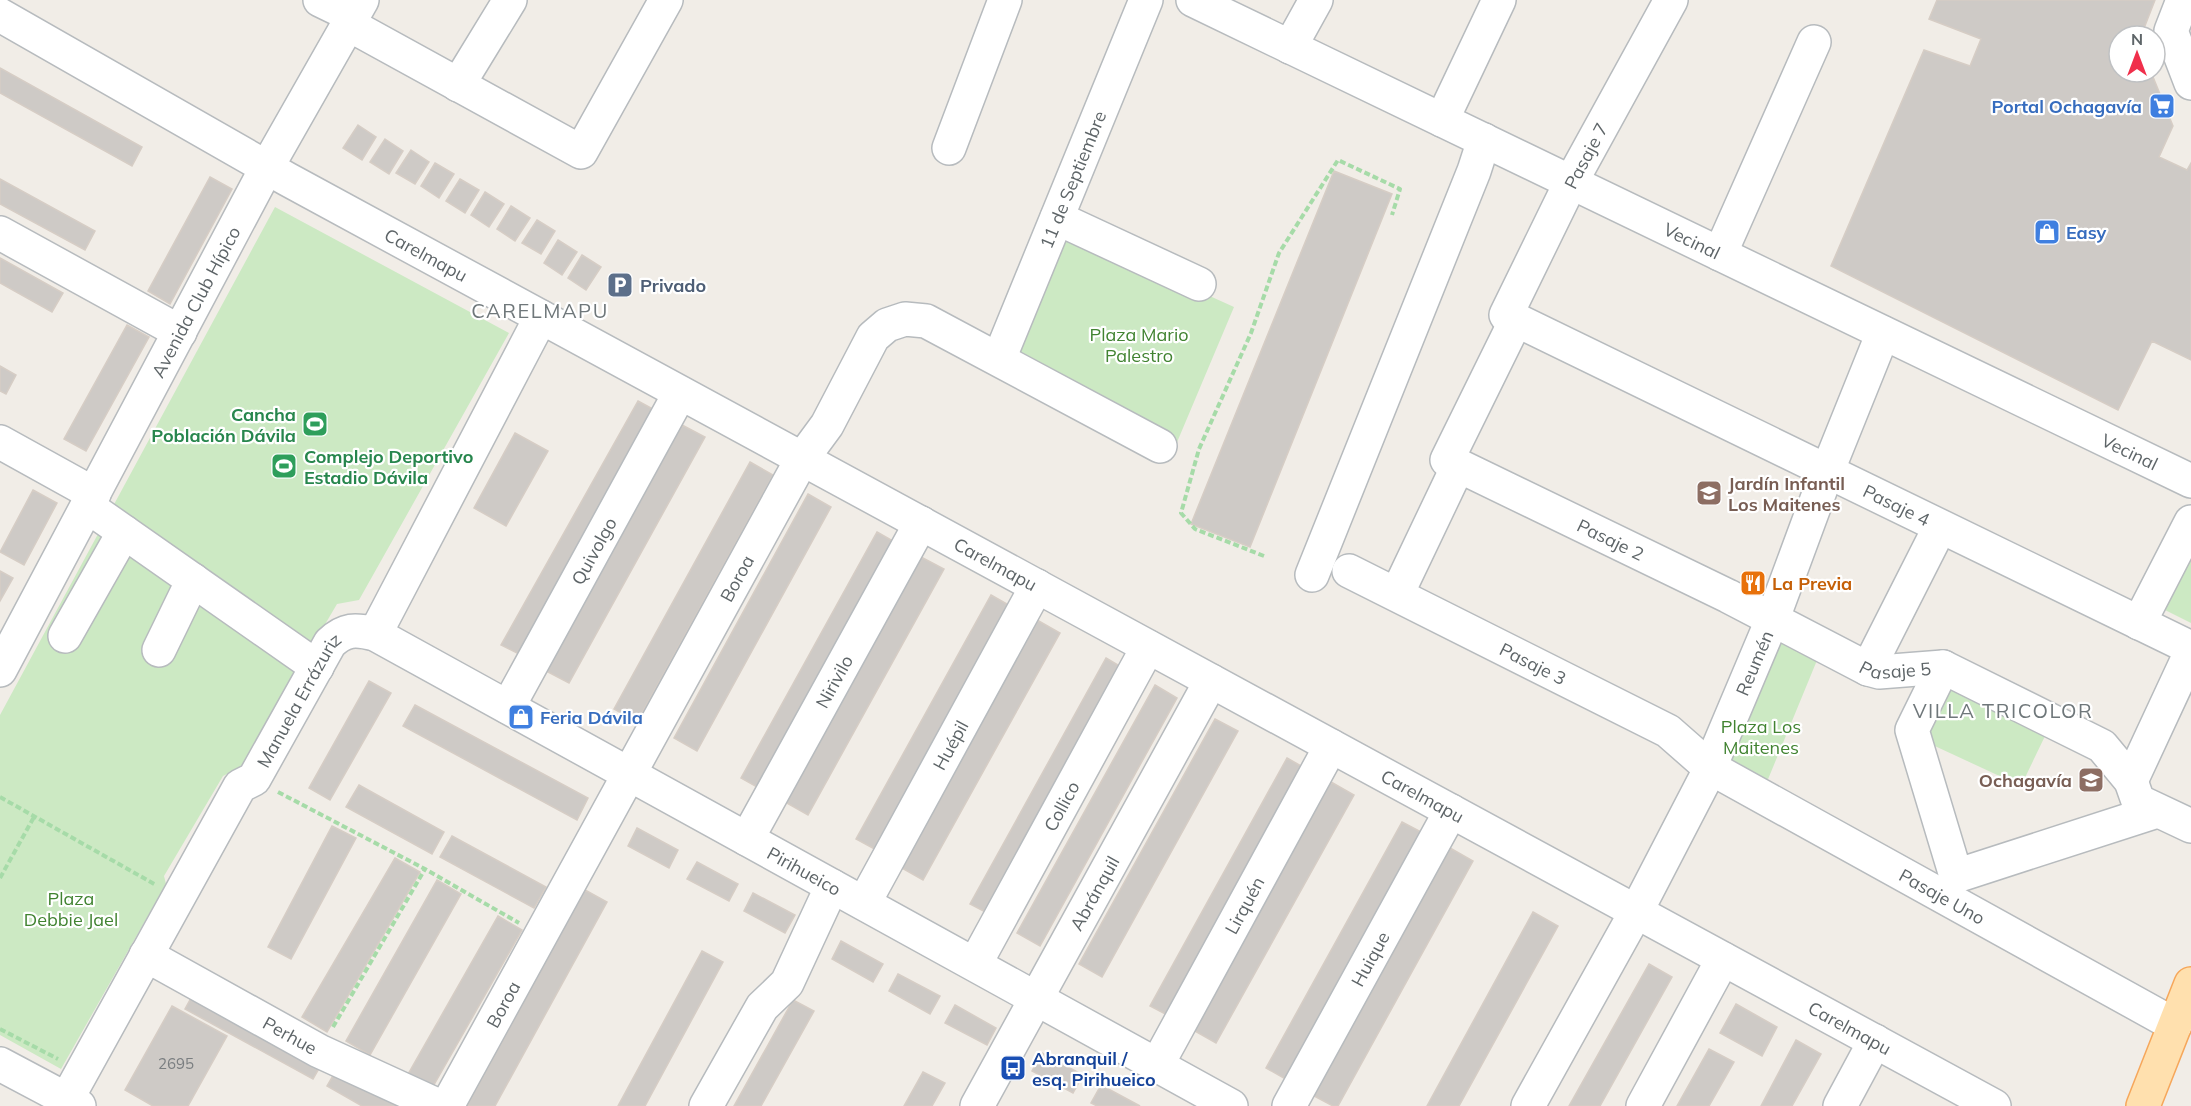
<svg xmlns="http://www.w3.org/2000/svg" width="2191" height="1106" font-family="Mulish,sans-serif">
	<rect width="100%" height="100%" fill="#f1ede7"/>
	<!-- green -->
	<path fill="#cce9c3" d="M275,207L509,333L359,600L337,604L241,767L223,776L164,876L166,884L61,1069L0,1035V715Z
		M1064,230L1234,307L1175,447L1015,361Z
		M2191,543V623L2159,607Z
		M1781,633L1820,653L1764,789L1725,767Z
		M1949,689L2046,734L2021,786L1924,741Z"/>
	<!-- building -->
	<path fill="#cecac6" stroke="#d6cdc5" stroke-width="1.5" d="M1937,0H2155L2141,36H2119V72H2151L2173,126L2159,157L2187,170L2191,163V360L2152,341L2118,410L1831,266L1924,50L1970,66L1981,39L1929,19Z
		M0,68L142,147L132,166L0,93Z
		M358,125L376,137L362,160L343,148Z
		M385,139L403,151L389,174L370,162Z
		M411,150L429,162L415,184L396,173Z
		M435,163L454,174L439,198L421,186Z
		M1334,171L1392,194L1250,547L1191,524Z
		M210,177L232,189L170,304L148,291Z
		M0,179L95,231L85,250L0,204Z
		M460,179L479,190L465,213L446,201Z
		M485,192L504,204L489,227L471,215Z
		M511,206L530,218L515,241L497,229Z
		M537,220L555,231L541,254L522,243Z
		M558,240L577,252L562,275L544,263Z
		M582,255L601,267L586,290L568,278Z
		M0,258L63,293L52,312L0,283Z
		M127,325L149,337L86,451L64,439Z
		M0,366L16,375L6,394L0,391Z
		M638,401L662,414L525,657L501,645Z
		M682,425L705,437L569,683L546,671Z
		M515,433L548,451L506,526L474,508Z
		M750,462L773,475L637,722L614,709Z
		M33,490L57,503L24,565L0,552Z
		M808,494L831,507L697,751L674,738Z
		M877,532L900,545L764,791L741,778Z
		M921,557L944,569L808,815L785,802Z
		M0,571L13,578L0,601Z
		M991,595L1014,608L880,852L856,839Z
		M1037,620L1060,633L923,880L900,867Z
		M1106,658L1128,671L993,916L970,904Z
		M369,681L391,693L330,800L309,788Z
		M1155,685L1177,698L1040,946L1017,933Z
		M415,705L588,798L577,820L403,726Z
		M1215,719L1238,731L1102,977L1079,964Z
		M1287,758L1310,771L1173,1018L1150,1006Z
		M1331,782L1354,795L1216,1043L1193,1030Z
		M359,785L444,832L432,854L346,807Z
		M1402,822L1425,834L1289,1081L1266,1068Z
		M332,826L356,838L291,959L268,947Z
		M637,828L678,850L669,868L628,846Z
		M452,836L546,887L534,908L440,857Z
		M1450,848L1473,861L1338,1106H1333L1314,1096Z
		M395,858L420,872L327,1032L302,1017Z
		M697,862L738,884L729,901L687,879Z
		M437,880L461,894L370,1055L346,1041Z
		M585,890L607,902L495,1106H467Z
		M753,893L795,915L785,933L744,911Z
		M1533,912L1558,926L1459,1106H1427Z
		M498,916L522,930L431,1090L407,1076Z
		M841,941L883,964L873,982L832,959Z
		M702,951L723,962L645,1106H618Z
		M1649,964L1672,977L1600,1106H1569Z
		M898,974L940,996L930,1014L889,991Z
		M196,989L325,1058L313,1079L185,1009Z
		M793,1000L814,1011L761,1106H734Z
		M1736,1004L1777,1027L1762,1056L1720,1033Z
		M955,1005L996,1028L987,1045L945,1023Z
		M172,1006L227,1036L188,1106H153L125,1090Z
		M1796,1040L1821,1054L1792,1106H1761Z
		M1709,1049L1734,1062L1709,1106H1677Z
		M1042,1053L1083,1075L1073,1093L1032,1071Z
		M338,1067L408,1106H362L327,1086Z
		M923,1072L945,1083L932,1106H904Z
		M1101,1085L1140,1106H1097L1091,1103Z"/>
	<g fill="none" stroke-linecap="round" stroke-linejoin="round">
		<!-- minor casing -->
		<g stroke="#b7bbbe" stroke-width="36">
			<g id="minor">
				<path d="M320,0L353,16"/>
				<path id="s1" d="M1193,0L2191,481"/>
				<path id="s2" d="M1671,0L1571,182L1506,315L2191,648"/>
				<path d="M2183,0L2171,31L2191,83"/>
				<path id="s3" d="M0,15L287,179L1994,1106"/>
				<path d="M348,24L581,152L666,0"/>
				<path d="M1290,47L1316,0"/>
				<path d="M458,85L510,0"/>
				<path d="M1442,120L1499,0"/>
				<path d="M949,148L1005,0"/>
				<path d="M1057,218L1199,284"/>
				<path d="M0,233L180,332"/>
				<path d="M1720,254L1814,42"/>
				<path id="s4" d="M1516,320L1447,460L1728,596L1868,669L1879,672L1943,667L2102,746L2131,781L2138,801L2191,826"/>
				<path id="s5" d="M999,359L1146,0"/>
				<path d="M0,442L94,494"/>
				<path d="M87,506L317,667"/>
				<path id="s6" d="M1349,571L1668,731L1709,767L2175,1025"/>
				<path d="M1312,575L1474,171L1484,140"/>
				<path d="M1397,594L1458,466"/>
				<path d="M2139,623L2191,522"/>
				<path d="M375,634L541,317"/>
				<path d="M65,636L124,532"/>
				<path d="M159,650L193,580"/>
				<path d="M1943,667L1912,730L1956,876L2157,811"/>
				<path d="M1868,669L1940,527"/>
				<path id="s7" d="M0,670L267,167L362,0"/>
				<path id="s8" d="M508,707L680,393"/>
				<path d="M2131,781L2191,652"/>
				<path id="s9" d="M747,839L921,523"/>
				<path id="s10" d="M864,903L1037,586"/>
				<path id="s11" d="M146,955L319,1051L439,1106"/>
				<path id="s12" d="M975,964L1148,647"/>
				<path d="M0,1064L79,1106"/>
				<path id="s13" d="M1157,1065L1331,746"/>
				<path id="s14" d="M63,1106L240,786L254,779L330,643C345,629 355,629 375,634L1231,1106"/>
				<path id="s15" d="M447,1106L802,459L827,425L873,337L887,325L905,319L926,321L1160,446"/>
				<path d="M706,1106L762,1007L787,983L832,886"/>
				<path id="s16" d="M977,1106L1211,681"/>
				<path id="s17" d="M1289,1106L1451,811"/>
				<path id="s18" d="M1528,1106L1636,912L1705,779L1773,618L1827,472L1883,333"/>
				<path d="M1643,1106L1723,959"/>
				<path d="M1840,1106L1875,1041"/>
			</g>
		</g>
		<!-- major casing -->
		<g stroke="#f6a75b" stroke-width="36">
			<path id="major" d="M2143,1106L2191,984"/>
		</g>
		<!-- path -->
		<path stroke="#a6dba8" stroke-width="4" stroke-dasharray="6 3" stroke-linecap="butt" d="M1264,556L1195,529L1181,513L1199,449L1251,333L1279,253L1338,160L1400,189L1392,215
			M278,792L425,869L519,923
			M0,797L156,885
			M0,878L34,817
			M333,1027L425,869
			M0,1029L58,1059"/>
		<!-- minor -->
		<use href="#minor" stroke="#fff" stroke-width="33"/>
		<!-- major -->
		<use href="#major" stroke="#ffe0ae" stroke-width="33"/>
	</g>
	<!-- icons -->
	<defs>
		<g id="supermarket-square" transform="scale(1.35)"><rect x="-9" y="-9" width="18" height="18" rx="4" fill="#3f7fe0" stroke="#fff"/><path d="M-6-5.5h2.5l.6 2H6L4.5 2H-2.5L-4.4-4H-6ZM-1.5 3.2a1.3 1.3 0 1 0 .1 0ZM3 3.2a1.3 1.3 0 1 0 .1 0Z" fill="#fff"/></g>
		<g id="shop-square" transform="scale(1.35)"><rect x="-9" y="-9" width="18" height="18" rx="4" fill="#3f7fe0" stroke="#fff"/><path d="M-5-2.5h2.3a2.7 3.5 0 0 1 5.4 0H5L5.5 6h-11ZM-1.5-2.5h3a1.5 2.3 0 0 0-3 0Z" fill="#fff"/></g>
		<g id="parking-square" transform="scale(1.35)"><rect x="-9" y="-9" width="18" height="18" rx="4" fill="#5c6f8a" stroke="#fff"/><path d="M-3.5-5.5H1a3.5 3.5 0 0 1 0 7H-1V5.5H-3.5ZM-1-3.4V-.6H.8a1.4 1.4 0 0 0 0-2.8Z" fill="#fff"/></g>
		<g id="stadium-square" transform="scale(1.35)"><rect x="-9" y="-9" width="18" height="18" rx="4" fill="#2e9e5b" stroke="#fff"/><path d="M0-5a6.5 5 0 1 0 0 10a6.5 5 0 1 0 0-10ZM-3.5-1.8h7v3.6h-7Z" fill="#fff"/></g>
		<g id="school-square" transform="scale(1.35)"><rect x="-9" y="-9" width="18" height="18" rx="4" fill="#8d6e63" stroke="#fff"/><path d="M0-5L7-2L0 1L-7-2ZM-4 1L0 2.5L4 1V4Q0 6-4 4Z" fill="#fff"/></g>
		<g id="restaurant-square" transform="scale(1.35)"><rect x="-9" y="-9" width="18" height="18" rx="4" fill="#e8710a" stroke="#fff"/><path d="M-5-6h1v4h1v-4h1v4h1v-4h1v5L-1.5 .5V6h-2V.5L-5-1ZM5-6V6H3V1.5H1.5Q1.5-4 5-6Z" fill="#fff"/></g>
		<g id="bus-square" transform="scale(1.35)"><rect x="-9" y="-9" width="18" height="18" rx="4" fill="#1a4fb4" stroke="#fff"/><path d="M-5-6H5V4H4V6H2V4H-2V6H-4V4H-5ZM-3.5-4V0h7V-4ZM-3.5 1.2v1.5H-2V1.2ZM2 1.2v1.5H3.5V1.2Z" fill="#fff"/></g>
	</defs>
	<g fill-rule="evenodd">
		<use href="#supermarket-square" x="2162" y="106"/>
		<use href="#shop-square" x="2047" y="232"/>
		<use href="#parking-square" x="620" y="285"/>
		<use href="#stadium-square" x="315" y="424"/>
		<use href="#stadium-square" x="284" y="466"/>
		<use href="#school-square" x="1709" y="493"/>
		<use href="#restaurant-square" x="1753" y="583"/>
		<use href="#shop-square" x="521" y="717"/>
		<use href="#school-square" x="2091" y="780"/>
		<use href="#bus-square" x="1013" y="1068"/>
	</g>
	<g text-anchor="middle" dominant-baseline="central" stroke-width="4.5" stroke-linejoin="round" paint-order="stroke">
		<!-- number labels -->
		<g font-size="15" fill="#7a7e80">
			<text x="176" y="1063">2695</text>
		</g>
		<!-- shop labels -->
		<g font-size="18" font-weight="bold" fill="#366cbe" stroke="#fff" text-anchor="start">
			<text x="2142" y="106" text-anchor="end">Portal Ochagavía</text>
			<text x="2066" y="232">Easy</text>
			<text x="540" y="717">Feria Dávila</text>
		</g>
		<!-- street labels -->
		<g font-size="18" fill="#5e6568" stroke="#fff">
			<text transform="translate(1586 156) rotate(-62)">Pasaje 7</text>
			<text stroke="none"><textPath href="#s5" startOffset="194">11 de Septiembre</textPath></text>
			<text stroke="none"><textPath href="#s1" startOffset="554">Vecinal</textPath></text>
			<text stroke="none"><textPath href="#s3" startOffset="489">Carelmapu</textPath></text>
			<text stroke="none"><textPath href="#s7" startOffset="417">Avenida Club Hípico</textPath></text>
			<text stroke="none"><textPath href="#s1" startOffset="1040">Vecinal</textPath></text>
			<text stroke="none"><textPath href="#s2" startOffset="790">Pasaje 4</textPath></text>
			<text stroke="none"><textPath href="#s4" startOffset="338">Pasaje 2</textPath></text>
			<text stroke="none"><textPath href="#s8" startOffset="178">Quivolgo</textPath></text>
			<text stroke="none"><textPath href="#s3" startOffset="1137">Carelmapu</textPath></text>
			<text stroke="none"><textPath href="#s15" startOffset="602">Boroa</textPath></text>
			<text stroke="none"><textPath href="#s18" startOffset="498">Reumén</textPath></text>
			<text stroke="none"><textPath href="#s6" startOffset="206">Pasaje 3</textPath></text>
			<text stroke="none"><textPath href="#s4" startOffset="654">Pasaje 5</textPath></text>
			<text stroke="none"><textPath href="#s9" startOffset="180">Nirivilo</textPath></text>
			<text stroke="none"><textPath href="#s14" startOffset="472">Manuela Errázuriz</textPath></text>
			<text stroke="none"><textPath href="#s10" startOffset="180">Huépil</textPath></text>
			<text stroke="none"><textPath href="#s3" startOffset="1623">Carelmapu</textPath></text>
			<text stroke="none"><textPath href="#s12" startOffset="180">Collico</textPath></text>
			<text stroke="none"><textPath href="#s14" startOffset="1076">Pirihueico</textPath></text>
			<text stroke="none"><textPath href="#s16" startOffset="243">Abránquil</textPath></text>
			<text stroke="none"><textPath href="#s6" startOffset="678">Pasaje Uno</textPath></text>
			<text stroke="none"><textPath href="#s13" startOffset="182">Lirquén</textPath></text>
			<text stroke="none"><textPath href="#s17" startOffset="168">Huique</textPath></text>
			<text stroke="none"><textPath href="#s15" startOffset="116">Boroa</textPath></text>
			<text stroke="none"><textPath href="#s3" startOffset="2109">Carelmapu</textPath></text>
			<text stroke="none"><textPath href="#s11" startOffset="165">Perhue</textPath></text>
		</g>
		<!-- service labels -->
		<g font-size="18" font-weight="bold" fill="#4e5e75" stroke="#fff" text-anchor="start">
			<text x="640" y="285">Privado</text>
		</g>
		<!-- park labels -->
		<g font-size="18" fill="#418331" stroke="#fff">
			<text x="1139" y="334">Plaza Mario<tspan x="1139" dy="21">Palestro</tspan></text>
			<text x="1761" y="726">Plaza Los<tspan x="1761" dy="21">Maitenes</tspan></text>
			<text x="71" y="898">Plaza<tspan x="71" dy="21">Debbie Jael</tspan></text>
		</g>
		<!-- leisure labels -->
		<g font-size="18" font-weight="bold" fill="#27864d" stroke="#fff" text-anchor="end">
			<text x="296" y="414">Cancha<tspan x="296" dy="21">Población Dávila</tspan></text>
			<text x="304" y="456" text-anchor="start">Complejo Deportivo<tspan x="304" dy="21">Estadio Dávila</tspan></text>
		</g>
		<!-- education labels -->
		<g font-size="18" font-weight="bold" fill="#785e54" stroke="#fff" text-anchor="start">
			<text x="1728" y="483">Jardín Infantil<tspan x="1728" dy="21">Los Maitenes</tspan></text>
			<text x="2072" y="780" text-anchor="end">Ochagavía</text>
		</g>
		<!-- food labels -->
		<g font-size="18" font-weight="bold" fill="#c56008" stroke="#fff" text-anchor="start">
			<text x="1772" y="583">La Previa</text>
		</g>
		<!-- transit labels -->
		<g font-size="18" font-weight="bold" fill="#164399" stroke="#fff" text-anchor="start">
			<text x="1032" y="1058">Abranquil /<tspan x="1032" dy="21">esq. Pirihueico</tspan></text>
		</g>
		<!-- neighbourhood labels -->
		<g font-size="20" letter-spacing="1.5" fill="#6f777a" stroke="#fff">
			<text x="540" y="310">CARELMAPU</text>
			<text x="2003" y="710">VILLA TRICOLOR</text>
		</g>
	</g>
	<!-- north arrow -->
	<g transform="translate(2137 54)"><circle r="28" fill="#ffffff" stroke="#bfc1c3" stroke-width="1.5"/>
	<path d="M0-4.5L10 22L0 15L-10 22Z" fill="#f02f4b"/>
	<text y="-9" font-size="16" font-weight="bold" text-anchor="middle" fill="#5e6568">N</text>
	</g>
</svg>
